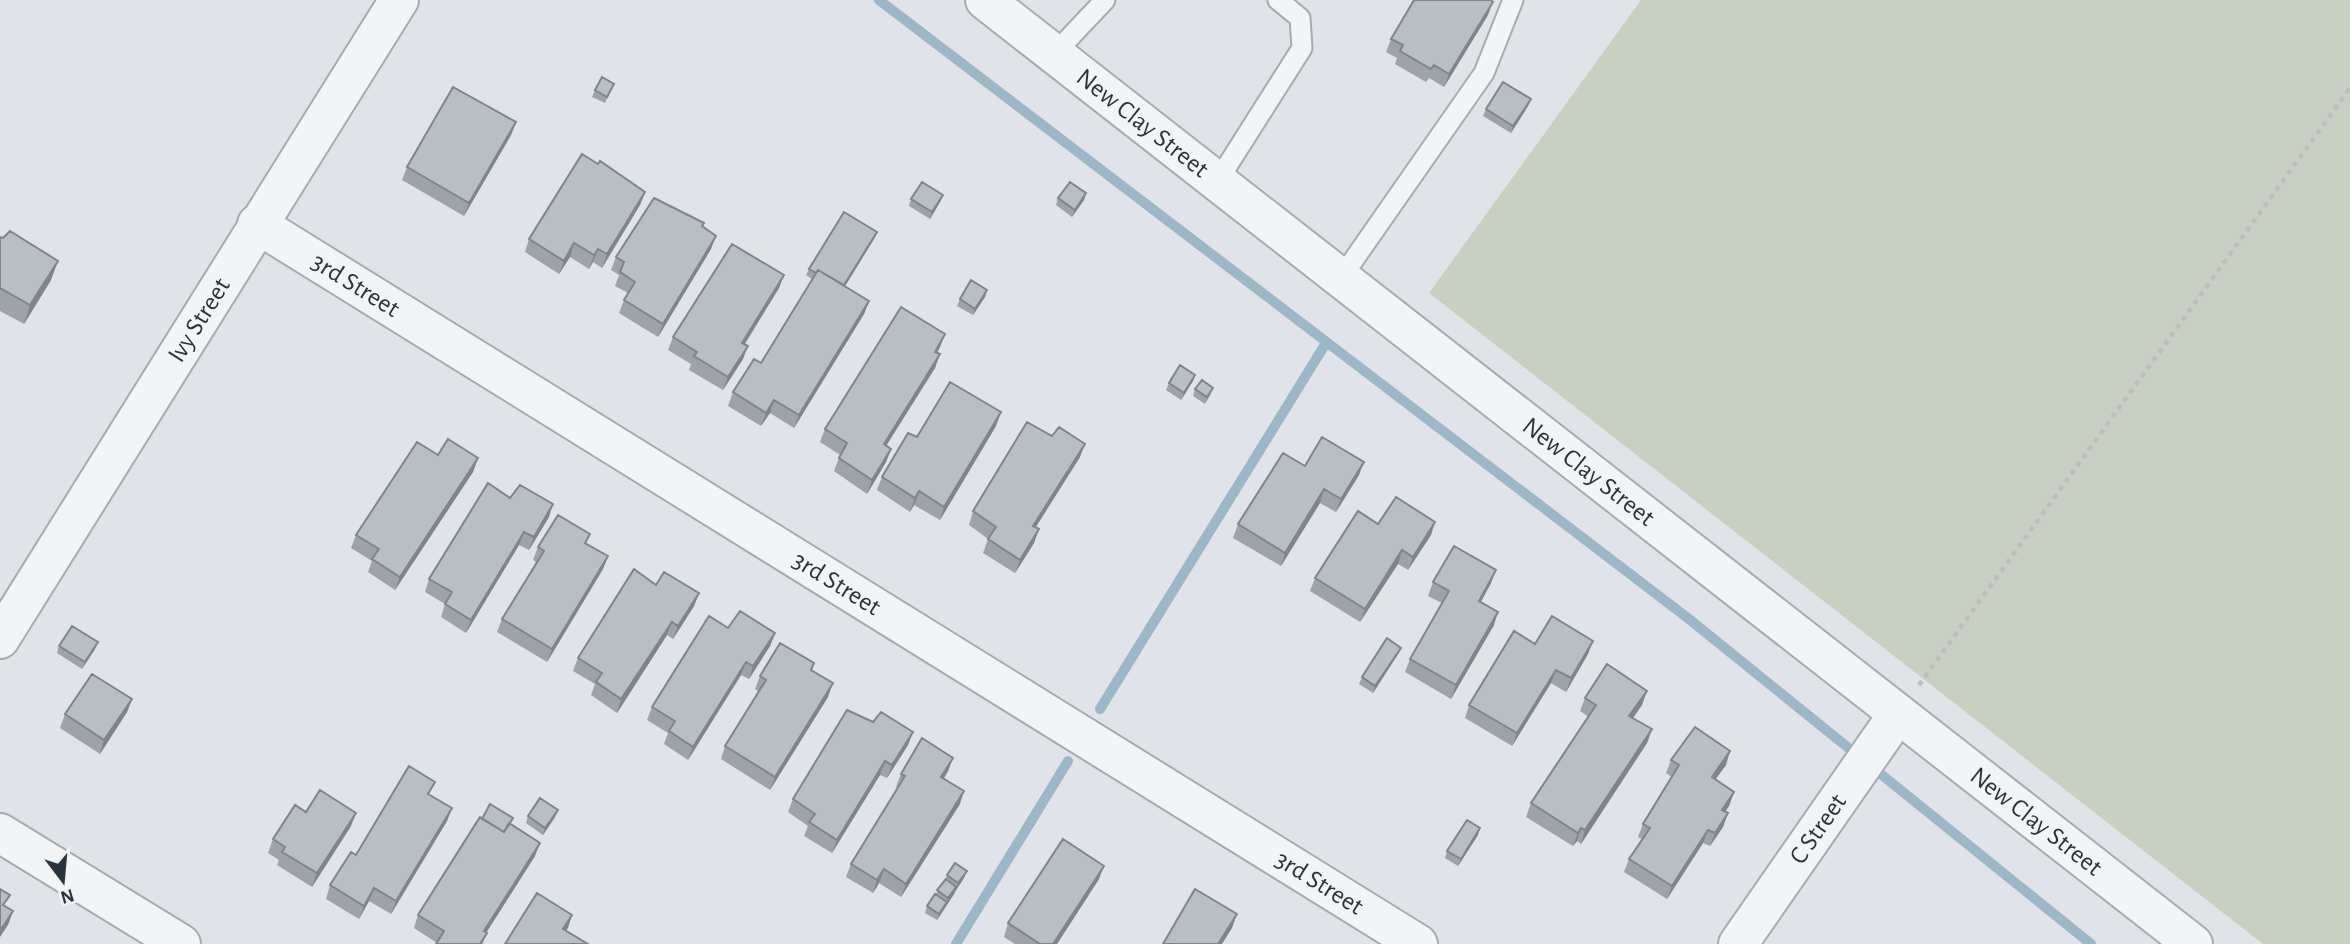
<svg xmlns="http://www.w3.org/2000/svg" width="2350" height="944" font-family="'Alegreya Sans',sans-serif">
	<rect width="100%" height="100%" fill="#e0e4e8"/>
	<!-- green -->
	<path fill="#c8d1c1" d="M1641,0H2350V944H2263L1429,293Z"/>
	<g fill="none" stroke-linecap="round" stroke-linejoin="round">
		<!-- stream -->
		<path stroke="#9cb7c6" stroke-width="10" d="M879,0L1689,619L2091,944
			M1100,709L1326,343
			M956,944L1068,761"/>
		<!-- service casing -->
		<g stroke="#a5acb2" stroke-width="23">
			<path id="service" d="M1054,54L1105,0
				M1217,182L1302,48L1300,18L1278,0
				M1341,278L1484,73L1513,0"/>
		</g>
		<!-- minor casing -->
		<g stroke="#a5acb2" stroke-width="42">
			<g id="minor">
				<path id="s1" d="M985,0L2193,944"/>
				<path id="s2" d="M257,224L1418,944"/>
				<path d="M0,833L181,944"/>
				<path id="s3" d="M1738,944L1898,714"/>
			</g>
		</g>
		<!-- tertiary casing -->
		<g stroke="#a5acb2" stroke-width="42">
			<g id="tertiary">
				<path id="s4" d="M0,639L399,0"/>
			</g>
		</g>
		<!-- path -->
		<path stroke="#babec2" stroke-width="4.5" stroke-dasharray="5 5" stroke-linecap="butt" d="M1919,685L2350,88"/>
		<!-- service -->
		<use href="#service" stroke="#f2f4f6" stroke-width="19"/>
		<!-- minor -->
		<use href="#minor" stroke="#f2f4f6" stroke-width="38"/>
		<!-- tertiary -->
		<use href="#tertiary" stroke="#f2f4f6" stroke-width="38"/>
	</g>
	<!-- wall -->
	<path fill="#9da3a9" d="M1488,15L1444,87L1429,78L1426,82L1395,64L1397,58L1386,52L1391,39Z
		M614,84L605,103L592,97L595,90Z
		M1531,99L1528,106L1511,133L1483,116L1486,109Z
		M516,122L511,135L464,216L402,180L407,167Z
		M645,192L640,205L602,268L593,262L589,269L570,257L559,274L525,252L529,239Z
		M1086,194L1084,200L1072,217L1056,205L1058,198Z
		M943,195L940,202L930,219L909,206L911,199Z
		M703,226L711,249L658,337L619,313L624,300L628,293L615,286L619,275L611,270L616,257Z
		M0,237L51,280L24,324L0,311Z
		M874,239L845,286L869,301L864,314L794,428L770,413L761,426L728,406L733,392L761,363L812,279L806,275L809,269Z
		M784,275L779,288L745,344L743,359L723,390L689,370L691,364L668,350L673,337Z
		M987,290L985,297L973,315L957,306L960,299Z
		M940,347L937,353L935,368L886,446L891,449L886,462L867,494L834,471L840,455L820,442L825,429Z
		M1195,375L1193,381L1181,400L1166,390L1169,383Z
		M1195,389L1211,394L1205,404L1193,396Z
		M996,426L940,520L914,505L910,512L877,490L882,477L917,437Z
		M1052,436L1080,457L1036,527L1034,543L1015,573L983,553L988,539L969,525L973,511Z
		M438,455L478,458L473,472L395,590L368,572L372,561L351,548L356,535Z
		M1305,466L1359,475L1336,512L1320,503L1281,566L1233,538L1238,524Z
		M510,498L549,517L529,550L519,545L466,633L441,617L445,604L425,592L429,579Z
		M1435,522L1431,535L1408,570L1398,564L1360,622L1310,591L1315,578L1378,524Z
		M586,544L608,556L603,569L547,662L497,632L502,619L536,562L533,560L538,547Z
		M1433,582L1491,583L1481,602L1494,625L1451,699L1405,672L1410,659L1442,603L1428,596Z
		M656,585L699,593L694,606L673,639L667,635L617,713L591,695L595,684L573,671L578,658Z
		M728,628L775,633L770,646L749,679L741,675L688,760L664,744L668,733L647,720L652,707Z
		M1535,644L1588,654L1566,692L1551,683L1512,746L1465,718L1469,705Z
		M59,646L95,649L82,669L57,653Z
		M1401,648L1398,654L1373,693L1359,684L1362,677Z
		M812,670L828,697L770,790L721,759L725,746L759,692L755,689L760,676Z
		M1585,698L1642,705L1633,718L1652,729L1647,743L1581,844L1577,841L1573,846L1526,817L1531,803L1589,717L1580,711Z
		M132,699L127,712L100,754L60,728L65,714Z
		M873,722L913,732L908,745L887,778L880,775L832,853L804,836L808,826L788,812L793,799Z
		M953,758L948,771L944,778L960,804L901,897L879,883L873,893L846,877L851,864L898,788L896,787L901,774Z
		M1671,760L1726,765L1715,779L1734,792L1729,806L1725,812L1728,813L1723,827L1710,846L1703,843L1667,899L1624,872L1629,859L1642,839L1638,837L1643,824L1672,777L1666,773Z
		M430,795L452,808L447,821L391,914L369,901L359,919L326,899L330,885L356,855Z
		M306,812L351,826L312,887L277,865L279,860L268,853L273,839Z
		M528,816L555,817L543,835L526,823Z
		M482,819L510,824L535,856L486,933L483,944H436L437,943L414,928L418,915Z
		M1478,835L1458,866L1445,858L1447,851Z
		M947,875L964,878L956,890L954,894L937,920L925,913L927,906L945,881Z
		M1099,879L1057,944H1015L1004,937L1008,923Z"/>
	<!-- shaded-wall -->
	<path fill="#808589" d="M1493,2L1488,15L1444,87L1449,74Z
		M1531,99L1528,106L1511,133L1513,126Z
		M516,122L511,135L464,216L469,203Z
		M645,192L640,205L602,268L607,254Z
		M1086,193L1084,200L1072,217L1075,210Z
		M943,195L940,202L930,219L932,212Z
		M877,232L874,239L839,296L842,289Z
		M716,236L711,249L658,337L663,324Z
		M574,243L570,257L559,274L564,261Z
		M598,249L593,262L589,269L594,255Z
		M58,261L51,280L24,324L30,305Z
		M784,275L779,288L737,356L742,343Z
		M987,290L985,297L973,315L975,309Z
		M869,301L864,314L794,428L799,415Z
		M945,334L940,347L930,365L935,352Z
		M748,346L743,359L723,390L728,377Z
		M940,354L935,368L879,457L884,444Z
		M1195,375L1193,381L1181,400L1184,393Z
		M774,400L770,413L761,426L766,413Z
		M1001,412L996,426L940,520L944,507Z
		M1085,444L1080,457L1028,539L1033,526Z
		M891,449L886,462L867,494L872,480Z
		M478,458L473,472L395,590L400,577Z
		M1364,462L1359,475L1336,512L1341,499Z
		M1324,489L1320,503L1281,566L1285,553Z
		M919,491L914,505L910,512L915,498Z
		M553,504L549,517L529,550L534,537Z
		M1435,522L1431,535L1408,570L1413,557Z
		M1039,529L1034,543L1015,573L1020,560Z
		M524,532L519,545L466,633L471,620Z
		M1402,550L1398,564L1360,622L1365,609Z
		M608,556L603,569L547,662L552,649Z
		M1496,570L1491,583L1474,614L1479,601Z
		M699,593L694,606L673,639L678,626Z
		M1498,612L1494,625L1451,699L1456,685Z
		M672,622L667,635L617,713L621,699Z
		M775,633L770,646L749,679L753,666Z
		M1593,641L1588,654L1566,692L1571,678Z
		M98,642L95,649L82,669L85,662Z
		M1401,648L1398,654L1373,693L1375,686Z
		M746,662L741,675L688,760L693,747Z
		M1556,670L1551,683L1512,746L1517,733Z
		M833,683L828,697L770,790L775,777Z
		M1647,691L1642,705L1625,729L1629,716Z
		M132,699L127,712L100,754L104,740Z
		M1652,729L1647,743L1581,844L1585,830Z
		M913,732L908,745L887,778L892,765Z
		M1730,751L1726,765L1707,791L1712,777Z
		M953,758L948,771L937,790L941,777Z
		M885,761L880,775L832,853L837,840Z
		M964,791L960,804L901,897L906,884Z
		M1734,792L1729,806L1717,823L1722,810Z
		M452,808L447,821L391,914L396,901Z
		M558,810L555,817L543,835L545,828Z
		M356,813L351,826L312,887L317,873Z
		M1728,813L1723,827L1710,846L1715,833Z
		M1480,828L1478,835L1458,866L1461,859Z
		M1581,828L1577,841L1573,846L1578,833Z
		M1708,830L1703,843L1667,899L1672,886Z
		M540,843L535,856L479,944L484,931Z
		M1104,866L1099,879L1057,944H1053Z
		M884,869L879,883L873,893L877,880Z
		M967,871L964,878L956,890L954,894L937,920L939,914L946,904L948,898Z
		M374,888L369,901L359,919L364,906Z
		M13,911L8,925L0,937V931Z
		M1237,914L1232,928L1222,944H1218Z
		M572,915L568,928L559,942L563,929Z"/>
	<!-- building -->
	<path fill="#b7bec4" stroke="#808589" stroke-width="2" d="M1414,0H1491L1493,2L1449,74L1434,65L1431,69L1400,51L1403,45L1391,39Z
		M602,77L614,84L607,97L595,90Z
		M1503,82L1531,99L1513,126L1486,109Z
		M453,87L516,122L469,203L407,167Z
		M582,154L598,164L600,161L645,192L607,254L598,249L594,255L574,243L564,261L529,239Z
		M922,182L943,195L932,212L911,199Z
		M1070,182L1086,193L1075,210L1058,198Z
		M654,198L704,223L702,226L716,236L663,324L624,300L635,282L620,272L624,262L616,257Z
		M844,212L877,232L844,285L818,270L816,273L809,269Z
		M10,231L58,261L30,305L0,288V237L3,238Z
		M732,244L784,275L742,343L748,346L728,377L694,356L697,352L673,337Z
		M818,270L869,301L799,415L774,400L766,413L733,392L754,359L761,363Z
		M971,280L987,290L975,309L960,299Z
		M901,307L945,334L935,352L940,354L884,444L891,449L872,480L839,458L847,443L825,429Z
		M1180,365L1195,375L1184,393L1169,383Z
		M1202,380L1213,388L1207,397L1195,389Z
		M950,382L1001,412L944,507L919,491L915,498L882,477L908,433L917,437Z
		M1027,422L1052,436L1059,427L1085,444L1033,526L1039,529L1020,560L988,539L996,527L973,511Z
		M1322,437L1364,462L1341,499L1324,489L1285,553L1238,524L1283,453L1305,466Z
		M448,439L478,458L400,577L372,559L379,549L356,535L417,442L438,455Z
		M488,483L510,498L520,485L553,504L534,537L524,532L471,620L445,604L452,592L429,579Z
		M1396,497L1435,522L1413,557L1402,550L1365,609L1315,578L1358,511L1378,524Z
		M558,515L590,534L585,543L608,556L552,649L502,619L544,551L538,547Z
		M1454,546L1496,570L1479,601L1498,612L1456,685L1410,659L1449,591L1433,582Z
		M634,569L656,585L664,572L699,593L678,626L672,622L621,699L596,682L602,673L578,658Z
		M740,611L775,633L753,666L746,662L693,747L669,731L675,721L652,707L709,616L728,628Z
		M1552,616L1593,641L1571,678L1556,670L1517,733L1469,705L1514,631L1535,644Z
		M72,626L98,642L85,662L59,646Z
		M1387,638L1401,648L1375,686L1362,677Z
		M780,643L814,663L811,670L833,683L775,777L725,746L766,680L760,676Z
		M1607,664L1647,691L1629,716L1652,729L1585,830L1581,828L1578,833L1531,803L1596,705L1585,698Z
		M92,674L132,699L104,740L65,714Z
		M847,710L873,722L881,712L913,732L892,765L885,761L837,840L809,822L815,814L793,799Z
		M1695,727L1730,751L1712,777L1734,792L1722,810L1728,813L1715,833L1708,830L1672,886L1629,859L1650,828L1643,824L1679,765L1671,760Z
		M922,738L953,758L941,777L964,791L906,884L884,869L877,880L851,864L905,776L901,774Z
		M409,766L435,782L428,794L452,808L396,901L374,888L364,906L330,885L351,852L356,855Z
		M320,790L356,813L317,873L282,852L285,847L273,839L295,805L306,812Z
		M540,798L558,810L545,828L528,816Z
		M490,804L513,818L504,832L482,819Z
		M480,817L504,832L509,823L540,843L484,931L487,933L480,944H436L444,931L418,915Z
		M1467,820L1480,828L1461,859L1447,851Z
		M1063,839L1104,866L1053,944H1040L1008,923Z
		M955,863L967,871L958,883L947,875Z
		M946,879L956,887L948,898L937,890Z
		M0,889L10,895L3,905L13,911L0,931Z
		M1195,889L1237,914L1218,944H1163Z
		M537,893L572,915L563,929L588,944H505Z
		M935,894L947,902L939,914L927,906Z"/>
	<g text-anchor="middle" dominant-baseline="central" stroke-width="7" stroke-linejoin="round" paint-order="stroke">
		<!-- street labels -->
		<g font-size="26" fill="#29343e" stroke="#eff3f6">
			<text stroke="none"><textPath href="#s1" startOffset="200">New Clay Street</textPath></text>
			<text stroke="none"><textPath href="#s2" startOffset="116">3rd Street</textPath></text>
			<text stroke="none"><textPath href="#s4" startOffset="376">Ivy Street</textPath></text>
			<text stroke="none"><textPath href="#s1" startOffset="766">New Clay Street</textPath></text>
			<text stroke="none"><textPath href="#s2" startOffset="682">3rd Street</textPath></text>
			<text stroke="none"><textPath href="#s1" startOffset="1334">New Clay Street</textPath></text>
			<text stroke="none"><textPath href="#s3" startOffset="140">C Street</textPath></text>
			<text stroke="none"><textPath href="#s2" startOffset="1250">3rd Street</textPath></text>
		</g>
	</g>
	<!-- north arrow -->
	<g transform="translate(63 881) rotate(164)" stroke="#eff3f6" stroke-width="5" paint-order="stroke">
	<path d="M0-5L12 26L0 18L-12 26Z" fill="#29343e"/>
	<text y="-10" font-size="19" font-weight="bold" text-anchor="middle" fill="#29343e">N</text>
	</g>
</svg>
